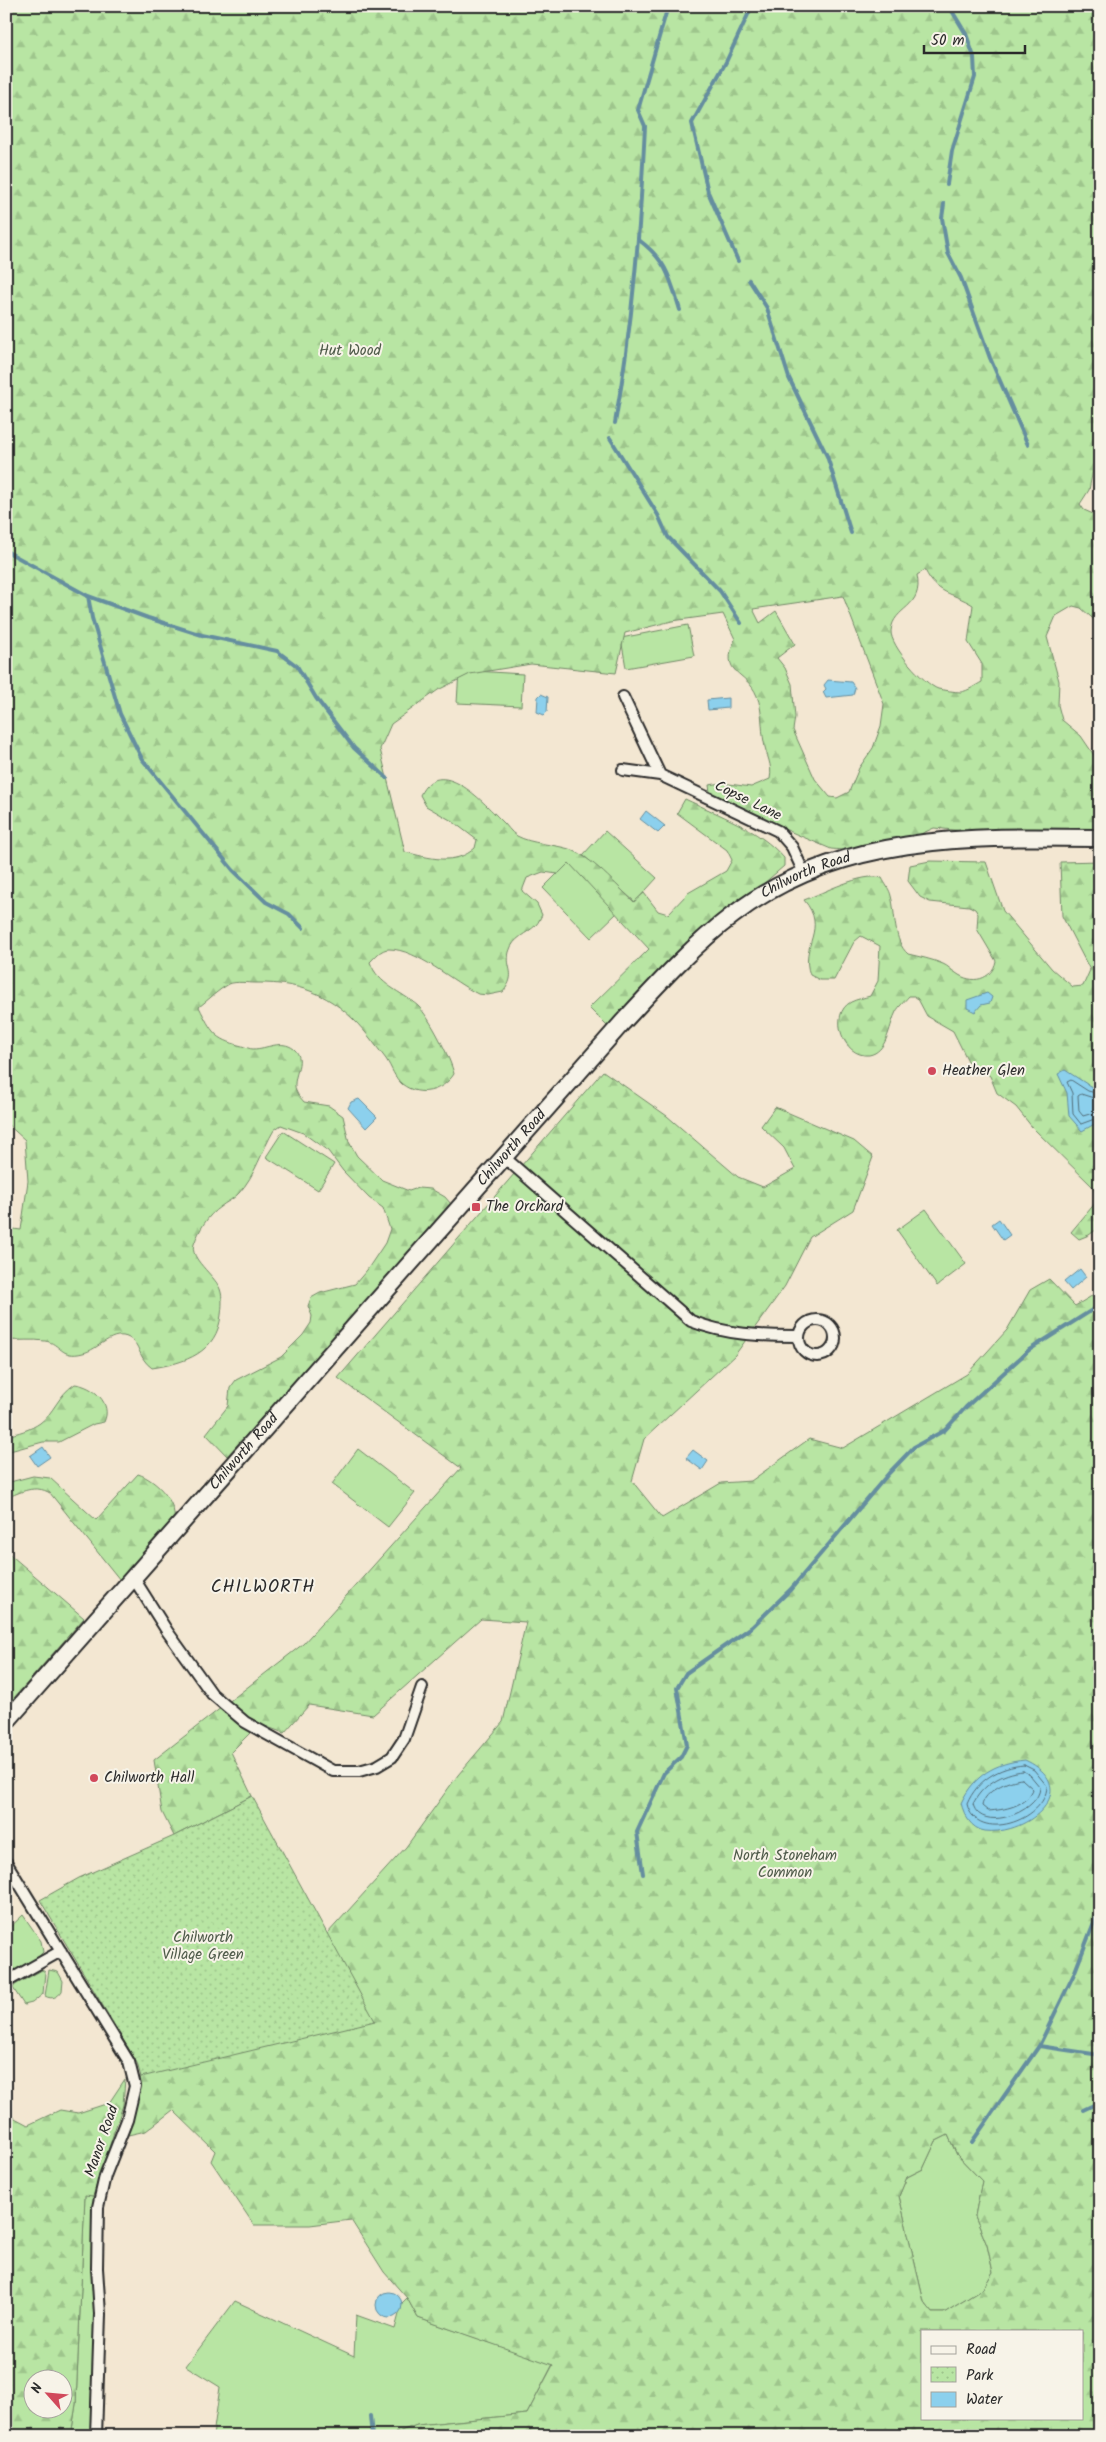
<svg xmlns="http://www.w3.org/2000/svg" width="1106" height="2442" font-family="Kalam,sans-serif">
	<defs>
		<pattern id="forest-firs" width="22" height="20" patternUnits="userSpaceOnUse" patternTransform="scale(1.25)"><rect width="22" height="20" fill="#b8e5a3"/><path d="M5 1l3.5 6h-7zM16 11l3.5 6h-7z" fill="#9ec58c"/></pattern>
		<pattern id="park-dots" width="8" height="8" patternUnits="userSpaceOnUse" patternTransform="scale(1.25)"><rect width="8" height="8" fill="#b8e5a3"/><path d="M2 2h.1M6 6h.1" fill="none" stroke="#9ec58c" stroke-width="1.8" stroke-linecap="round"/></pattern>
	</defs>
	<rect width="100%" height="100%" fill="#f3e7d2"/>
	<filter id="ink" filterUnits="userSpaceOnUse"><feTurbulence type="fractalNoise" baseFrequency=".02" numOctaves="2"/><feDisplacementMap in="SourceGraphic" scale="10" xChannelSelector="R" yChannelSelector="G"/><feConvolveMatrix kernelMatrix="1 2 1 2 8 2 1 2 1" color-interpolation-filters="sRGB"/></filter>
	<g filter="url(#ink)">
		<!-- green -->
		<path fill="#b8e5a3" stroke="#728867" d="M688,625L694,656L626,668L621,638Z
			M459,670L523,674L521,706L457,703Z
			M605,831L657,878L635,902L583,855Z
			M569,862L617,913L591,938L543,888Z
			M283,1131L334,1164L318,1190L266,1157Z
			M926,1209L966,1264L937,1286L897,1230Z
			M358,1449L415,1493L388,1527L332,1484Z
			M23,1915L41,1941L43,1952L30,1966L6,1980V1931Z
			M42,1970L45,1972L43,1994L32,2003L24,2005L13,1988L15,1985Z
			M49,1970L58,1972L63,1981L62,1991C58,1997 52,2000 45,1996Z
			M948,2135L957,2155L982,2181L975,2216L987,2245L993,2272L983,2289L944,2313H933L924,2302L899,2196L907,2177L923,2169L936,2141Z
			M85,2194L93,2196L95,2301L92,2436H71L76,2404Z
			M407,2298L418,2318L553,2364L527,2414L417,2425L396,2433L395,2436H213L220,2387L186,2366L235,2301L354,2356L356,2315L395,2329L402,2303Z"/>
		<!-- forest -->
		<path fill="url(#forest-firs)" stroke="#728867" fill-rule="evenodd" d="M6,6H1100V465L1093,470L1089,490L1080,504L1084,510L1100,517V625L1081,608L1073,606L1056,616L1047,637L1059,681L1058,705L1062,720L1081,736L1100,764V830L963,831L934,828L914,837L843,850L831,849L775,825L710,792L709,785L722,783L751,787L770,779C773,764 766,756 764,742C761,727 763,711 757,696C746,669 719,676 735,639L723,614L672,621L625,633L616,673L531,664L470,674L438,690L391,724L380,749L405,852C429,858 455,866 475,848L477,840L452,821L426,806L420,795C440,754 482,801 501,820C507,825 510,832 517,836C532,844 553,844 569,849C591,856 617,886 634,902L644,893L658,911L668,914L688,893L726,871L732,860L727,850L677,813L685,799C719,815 759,829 784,858V866L748,897L610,1029L589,1008L649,949L569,863L558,874L543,872L527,878L522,891L537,904L542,915C540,918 539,922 536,925C527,934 513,937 509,952C505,969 518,973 503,992L488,995L478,994C453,982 417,949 389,949C381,949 375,957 370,962C378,985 401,991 418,1006C429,1016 451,1059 454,1074C443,1091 420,1098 402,1084C394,1077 392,1068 386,1059C381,1052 375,1045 370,1038C338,998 307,982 255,983C248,983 236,981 229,984C218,990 208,1000 199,1007C212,1032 214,1039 242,1046C245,1047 250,1049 253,1049C267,1049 281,1039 294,1049C308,1061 289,1079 297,1093C298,1096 302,1099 304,1102L329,1106L343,1116L349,1142L357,1156L382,1180L409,1191L418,1188L431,1189L445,1197L451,1204L427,1235L227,1456L206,1434L228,1406L230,1388L236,1380L281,1357L303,1335L311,1323L312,1316L308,1306L311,1298L320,1293L355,1284L367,1270L385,1243L390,1229L383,1208L369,1198L343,1171L328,1151L303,1133L281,1125L274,1130C262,1150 255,1176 239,1193C234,1199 226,1202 220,1207C208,1215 199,1230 194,1244C189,1259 214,1274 220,1289C223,1297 222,1307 221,1315C217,1353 185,1363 152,1368C137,1357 141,1344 129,1338C113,1329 98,1350 83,1353C60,1359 61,1343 45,1341C33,1339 19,1341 6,1340V1228L21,1230L28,1181L25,1140L6,1123ZM925,570C937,595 952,592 973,605L968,642L982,664V682C976,685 968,691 961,692C955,692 944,690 938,689C924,684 890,646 891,631C893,606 924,609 917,575ZM843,596L884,704L881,726L873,748L859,768L849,792L837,798L830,797L815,779L793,730L795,717L792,684L785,668L777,658L795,644L776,611L760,623L753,609Z
			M930,861L986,862L1003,911L1052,969L1073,987L1083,986L1090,970L1062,916L1060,862L1100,861V1227L1089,1235L1079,1239L1071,1232L1097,1201L1093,1187L1032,1127L1016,1107L997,1093L990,1076L968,1061L953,1031L927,1016L918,999L914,996H909C904,1002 897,1008 895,1014C889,1027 887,1052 869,1055C843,1058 828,1014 851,1002C857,999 864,998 870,996L878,981L880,946L861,936L854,942L834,980H820L810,975C799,944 829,930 804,900C823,893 862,872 882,878C885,884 890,890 891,896C896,914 893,941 908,954C920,957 932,959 943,964C948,966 951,970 956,973C972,985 992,980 996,961L977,929L978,914L975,909L969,906L930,902L920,897L908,881L910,865Z
			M603,1071L667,1116L738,1177L763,1187L795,1169L784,1148L761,1126L775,1107L854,1141L873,1157L853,1210L810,1237L785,1286L735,1355L644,1439L632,1481L662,1518L721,1483L751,1481L809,1439L843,1448L967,1374L1007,1330L1030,1290L1049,1279L1075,1306L1100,1291V2436H395V2433L417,2425L527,2414L553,2365L418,2318L407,2298L384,2272L351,2220L310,2225H254L211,2161L215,2151L173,2110L146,2131L128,2135L141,2076V2038L256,1999L327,1934L406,1847L458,1775L503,1722L526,1622L481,1619L373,1715L309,1705L284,1733L259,1724L231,1752L252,1796L174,1836L162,1812L154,1760L303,1644L461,1468L338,1378ZM948,2135L957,2155L982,2181L975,2216L987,2245L993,2272L983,2289L944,2313H933L924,2302L899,2196L907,2177L923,2169L936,2141ZM922,2331H1082V2418H922Z
			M75,1384C93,1386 113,1403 104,1422L94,1424L59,1442H43L6,1452V1436C18,1433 30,1430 40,1423C54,1413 58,1395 75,1384Z
			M138,1474C157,1480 180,1505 173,1524L120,1580L50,1493C35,1484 21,1492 6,1498V1483L33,1476L50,1478L96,1520Z
			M6,1551L84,1618L6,1707Z
			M125,2079L123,2105L93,2196L85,2195L76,2404L71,2436H6V2118L11,2116L28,2125L60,2110L78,2113L109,2103ZM32,2380H62V2410H32Z"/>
		<!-- park -->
		<path fill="url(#park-dots)" stroke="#728867" d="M252,1796L375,2021L141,2077L137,2063L40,1900L79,1878L174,1836Z"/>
		<!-- water -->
		<path fill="#8cd0ed" stroke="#658e9f" d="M828,680L851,682L855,688L853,695L826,698L823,692L826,689L824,685Z
			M541,694L548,697L547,712L544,715L537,712L538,697Z
			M728,698V708L708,710L707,700Z
			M646,811L665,826L658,833L640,819Z
			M987,993L992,997L990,1003L981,1005L975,1012L967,1008V1000Z
			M1065,1070L1090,1086L1100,1089V1121L1082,1131L1069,1116L1067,1093L1058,1074Z
			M359,1099L377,1117L366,1128L348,1108L351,1102Z
			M999,1219L1010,1235L1003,1240L992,1224Z
			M1080,1269L1086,1277L1071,1290L1064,1282Z
			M43,1447L50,1457L37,1466L30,1456Z
			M693,1450L708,1461L702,1470L686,1458Z
			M1025,1760C1085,1788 1028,1836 985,1831C971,1829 964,1815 961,1803C974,1775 995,1763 1025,1760Z
			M376 2305a13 13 0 1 1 26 0a13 13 0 1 1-26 0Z"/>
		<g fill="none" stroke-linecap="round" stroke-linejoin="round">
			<!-- shore -->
			<path stroke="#526d79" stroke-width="1" d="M1100,1094L1088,1091L1071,1080L1067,1082L1072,1093L1073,1114L1081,1124L1100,1117
				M1100,1100L1081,1094L1078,1096L1079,1111L1083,1116L1100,1111
				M1024,1765L1034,1770L1047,1786C1046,1821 976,1844 967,1804C977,1780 999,1767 1024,1765Z
				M1023,1771L1030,1775L1040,1787C1040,1812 980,1834 973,1804C982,1785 1002,1773 1023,1771Z
				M1022,1779L1033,1789C1027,1806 1004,1810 988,1811L982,1806C984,1791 1008,1780 1022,1779Z"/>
			<!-- stream -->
			<path stroke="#658e9f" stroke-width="4" d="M686,6H697
				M947,184L952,151L975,77L974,57L966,34L949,6
				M944,204L942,218L948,253L961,278L990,358L1028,445
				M639,240C667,261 670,278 680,310
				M738,261L708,192L692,123L726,62L752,6
				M749,280L767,308L789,378L827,456L851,533
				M615,423C633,324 640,227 645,126L638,110L668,6
				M610,438L658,515L668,537L720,591L741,623
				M6,551L88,596L148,618L202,635L277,651L297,666L316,698L354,748L387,778
				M88,596L92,618L120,714L142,759L233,870L266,902L289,914L303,928
				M1097,1137L1100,1140
				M643,1874L637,1832L664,1773L681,1757L687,1745L677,1688L686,1673L752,1627L791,1589L889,1473L914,1447L945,1430L966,1407L1029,1350L1100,1305
				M1039,2046L1100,2055
				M1083,2110L1100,2102
				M972,2142L1039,2046L1074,1974L1098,1912
				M370,2416L372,2436"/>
			<!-- street casing -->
			<g stroke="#2b2b2b" stroke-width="14">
				<path id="street" d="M623,697L660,775
					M623,770L660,775L778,831L792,847L804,873
					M504,1157L691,1321C727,1335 760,1336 799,1336
					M799 1338a18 18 0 1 1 36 0a18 18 0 1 1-36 0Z
					M136,1577L138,1585L167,1631L212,1694L245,1722L333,1771H359L377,1766L392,1757L404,1739L422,1687
					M6,1862L129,2062L135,2086L127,2120L105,2176L98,2207L97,2268L100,2314L96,2436
					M6,1982L61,1951"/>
			</g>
			<!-- primary casing -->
			<g stroke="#2b2b2b" stroke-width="20">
				<g id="primary">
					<path id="s1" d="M6,1722L622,1023C657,985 692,946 733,915C839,833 973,836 1100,838"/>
				</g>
			</g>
			<!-- street -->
			<use href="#street" stroke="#f7f3e8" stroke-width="10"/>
			<!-- primary -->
			<use href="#primary" stroke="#f7f3e8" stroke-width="16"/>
		</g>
	</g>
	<!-- markers -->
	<g fill="#d1495b" stroke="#f7f3e8" stroke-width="2">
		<circle cx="932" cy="1071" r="5"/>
		<rect x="471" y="1202" width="10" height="10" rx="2.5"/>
		<circle cx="94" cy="1778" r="5"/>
	</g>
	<g text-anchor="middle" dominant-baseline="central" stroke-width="4" stroke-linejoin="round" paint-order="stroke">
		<!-- park labels -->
		<g font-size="15" fill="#4e5a49" stroke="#f7f3e8">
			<text x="350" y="351">Hut Wood</text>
			<text x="785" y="1856">North Stoneham<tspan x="785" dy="17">Common</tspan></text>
			<text x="203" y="1938">Chilworth<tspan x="203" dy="17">Village Green</tspan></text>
		</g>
		<!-- street labels -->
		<g font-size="15" fill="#2b2b2b" stroke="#f7f3e8">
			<text transform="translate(748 801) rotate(26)">Copse Lane</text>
			<text stroke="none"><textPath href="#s1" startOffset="1170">Chilworth Road</textPath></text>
			<text stroke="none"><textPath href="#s1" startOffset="765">Chilworth Road</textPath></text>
			<text stroke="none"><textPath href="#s1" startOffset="360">Chilworth Road</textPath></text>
			<text transform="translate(102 2141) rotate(-71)">Manor Road</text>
		</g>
		<!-- poi labels -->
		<g font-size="15" fill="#2b2b2b" stroke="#f7f3e8" text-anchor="start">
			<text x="942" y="1071">Heather Glen</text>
			<text x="486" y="1207">The Orchard</text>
			<text x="104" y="1778">Chilworth Hall</text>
		</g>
		<!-- quarter labels -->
		<g font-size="18" letter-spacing="1" fill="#2b2b2b" stroke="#f7f3e8">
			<text x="263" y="1587">CHILWORTH</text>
		</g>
	</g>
	<!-- margin -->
	<rect width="1106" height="2442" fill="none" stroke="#f7f3e8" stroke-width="25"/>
	<rect x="12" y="12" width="1081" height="2417" fill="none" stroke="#2b2b2b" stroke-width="2" filter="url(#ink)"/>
	<!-- legend -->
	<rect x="921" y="2330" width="162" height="90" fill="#f7f3e8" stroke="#a5a39c"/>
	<rect x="931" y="2346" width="25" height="8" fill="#f7f3e8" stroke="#a5a39c"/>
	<text x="966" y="2354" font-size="15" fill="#2b2b2b">Road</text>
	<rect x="931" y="2367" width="25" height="15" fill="url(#park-dots)" stroke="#a5a39c"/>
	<text x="966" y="2380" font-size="15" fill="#2b2b2b">Park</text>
	<rect x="931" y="2392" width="25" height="15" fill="#8cd0ed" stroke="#a5a39c"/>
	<text x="966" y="2404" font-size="15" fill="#2b2b2b">Water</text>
	<!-- north arrow -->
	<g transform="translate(48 2394) rotate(297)"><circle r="24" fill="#f7f3e8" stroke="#a5a39c"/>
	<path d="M0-4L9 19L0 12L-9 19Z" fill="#d1495b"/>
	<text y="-8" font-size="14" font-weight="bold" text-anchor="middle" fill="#2b2b2b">N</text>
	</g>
	<!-- scale -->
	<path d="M924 45v8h101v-8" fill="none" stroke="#2b2b2b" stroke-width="2.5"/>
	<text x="931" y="45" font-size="15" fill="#2b2b2b" stroke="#f7f3e8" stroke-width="4" paint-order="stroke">50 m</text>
</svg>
